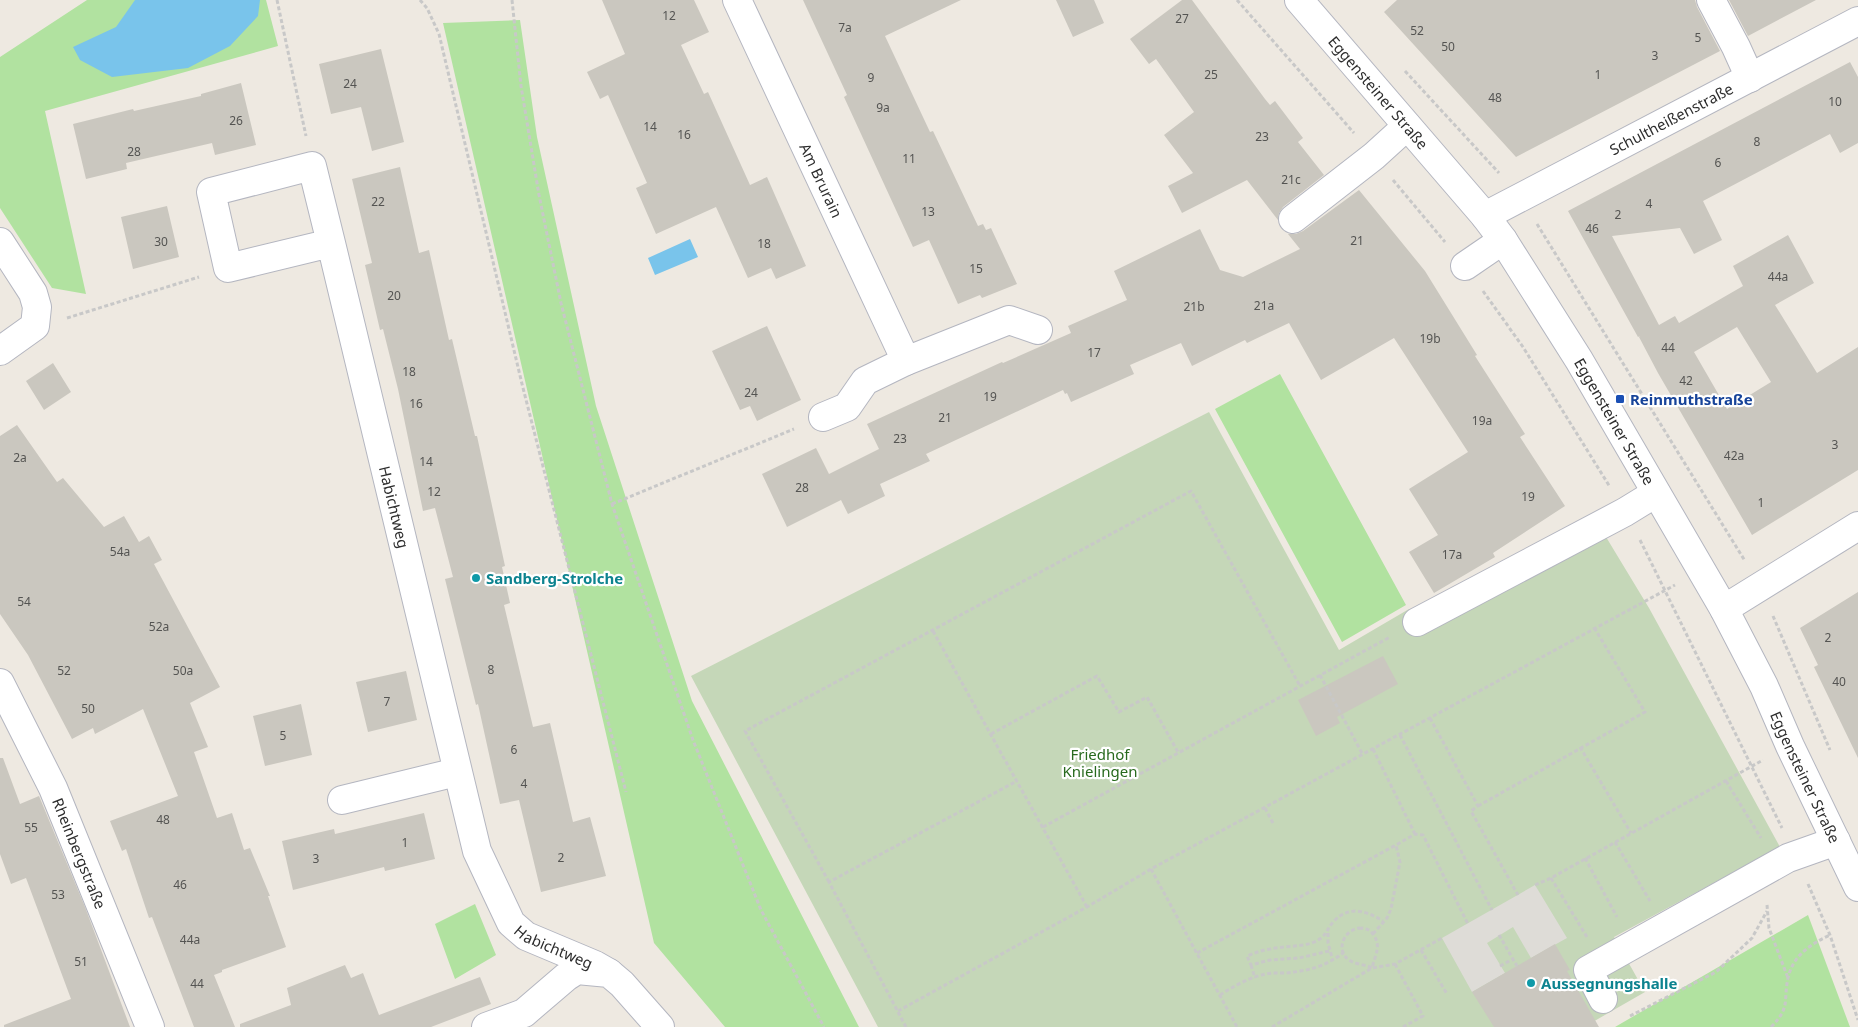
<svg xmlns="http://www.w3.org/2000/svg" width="1858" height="1027" font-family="'Noto Sans',sans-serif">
	<rect width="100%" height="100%" fill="#eee9e1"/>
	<!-- green -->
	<path fill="#b1e2a0" d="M87,0H266L278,46L45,111L86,294L52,288L0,208V57Z
		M520,20L537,137L596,406L692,701L859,1027H725L654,943L443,23Z
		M1280,374L1406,605L1342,642L1215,409Z
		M475,904L496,955L455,979L435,924Z
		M1808,915L1850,1027H1615Z"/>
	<!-- cemetery -->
	<path fill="#c5d7b8" d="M1209,412L1339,650L1409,609L1422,631L1603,532L1649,608L1780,847L1614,937L1645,992L1584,1027H878L691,676Z"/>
	<!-- plaza -->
	<path fill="#dedcd7" d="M1535,885L1567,938L1531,958L1513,927L1487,943L1505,973L1472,992L1442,938Z"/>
	<!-- water -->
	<path fill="#79c4eb" d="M135,0H260L258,16L230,46L188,68L112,77L80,60L73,47L116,27Z
		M690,239L698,257L655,275L648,258Z"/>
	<!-- building -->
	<path fill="#cac7bf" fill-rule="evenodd" d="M602,0H694L709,32L681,45L704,94L708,92L750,185L767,177L806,266L776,279L771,268L748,278L716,207L656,234L636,188L647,183L608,95L600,99L587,72L625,54Z
		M803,0H961L885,36L930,132L933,131L978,226L983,224L986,230L991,228L1017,284L982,298L980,295L958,304L929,240L913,247L844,97L847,95Z
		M1056,0H1094L1104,23L1073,37Z
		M1182,0H1192L1265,99L1270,105L1275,101L1303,138L1298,142L1324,175L1283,207L1279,213L1278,220L1247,180L1182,213L1168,186L1193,173L1164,135L1194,112L1156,59L1149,64L1130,39Z
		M1397,0H1695L1697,7L1720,51L1516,157L1384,12Z
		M1729,0H1816L1748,36Z
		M381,49L404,142L372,151L361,107L331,114L319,64Z
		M1850,62L1858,77V143L1840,153L1830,134L1703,201L1722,240L1694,254L1680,228L1612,236L1659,325L1675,316L1679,323L1743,286L1733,266L1788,235L1814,283L1775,305L1817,373L1858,347V470L1752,535L1658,373L1639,337L1640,336L1638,337L1568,211ZM1737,327L1771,382L1727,409L1694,352Z
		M241,83L256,145L215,155L212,143L126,163L127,169L86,179L73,124L133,109L134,111L201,96V94Z
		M400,167L419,253L429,250L449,340L452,339L475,436H477L505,566L502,567L510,603L504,605L533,727L550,723L573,822L590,817L606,876L541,892L519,800L500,804L478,704L476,705L445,579L453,577L435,508L423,511L398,389L383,329L380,330L365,265L372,263L352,179Z
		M1359,190L1425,271L1477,355L1475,356L1525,434L1520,437L1565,506L1493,553L1495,557L1434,593L1409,552L1438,535L1409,489L1468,452L1394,338L1321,380L1289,323L1247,343L1245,340L1192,366L1181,343L1130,365L1134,374L1071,402L1067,393L1065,394L1063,390L926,454L930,461L880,484L885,496L848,514L841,500L787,527L762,474L816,448L829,474L879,449L867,424L1002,362L1003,363L1071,333L1068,326L1127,300L1114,271L1200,229L1220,270L1243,277L1300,249L1288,234H1296L1303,231Z
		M167,206L179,257L133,269L121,217Z
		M767,326L801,400L757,421L750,406L740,410L712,351Z
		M53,363L71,392L44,410L26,381Z
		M17,425L57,482L63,478L104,527L124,516L139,542L149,536L162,560L154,564L220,687L190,703L208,747L194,752L217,818L232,813L244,850L250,848L270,896H268L286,947L222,970V972L214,975L235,1027H194L152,917L149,918L126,849L122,851L110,821L178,796L143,709L95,734L93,728L72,739L28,655L0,614V436Z
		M1858,592V758L1814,667L1818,665L1800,628Z
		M1383,656L1398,684L1337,717L1340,723L1316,736L1298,700Z
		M406,671L417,720L368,732L356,682Z
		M301,704L312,755L265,766L253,716Z
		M0,758H3L20,804L39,796L85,907L130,1027H4V1025L71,999L26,878L11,884L0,854Z
		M424,813L435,859L385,871L384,867L293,890L282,841L334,829L335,834Z
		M1555,944L1570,970L1567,971L1599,1027H1494L1472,992Z
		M345,965L351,978L363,973L379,1015L480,977L491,1004L431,1027H240V1024L291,1005L287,988Z"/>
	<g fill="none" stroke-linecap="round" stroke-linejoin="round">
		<!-- minor casing -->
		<g stroke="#b4b6c0" stroke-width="30">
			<g id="minor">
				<path id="s1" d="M737,0L906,361L1009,320L1038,330"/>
				<path id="s2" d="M1299,0L1485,216L1503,240L1579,360L1724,609L1764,686L1790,746L1858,887"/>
				<path d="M1711,0L1736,47L1750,78"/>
				<path id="s3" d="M1485,216L1858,21"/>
				<path d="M1293,219L1374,156L1407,126"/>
				<path d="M0,242L33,293L37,307L35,326L0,351"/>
				<path id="s4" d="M331,243L228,268L211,192L312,166L331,243L477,851L511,923L526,936L595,965L609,973"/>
				<path d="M1465,266L1503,240"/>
				<path d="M823,417L847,407L865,381L906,361"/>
				<path d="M1724,609L1858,526"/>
				<path d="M1417,622L1625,512L1656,493"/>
				<path id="s5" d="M0,683L53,788L150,1027"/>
				<path d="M342,800L457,772"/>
				<path d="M1603,999L1588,970L1788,858L1836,841"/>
				<path d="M486,1027L524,1013L566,977L577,970L609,973L622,984L660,1027"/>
			</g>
		</g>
		<!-- path -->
		<path stroke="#c8c8c8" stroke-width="3" stroke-dasharray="4 2.5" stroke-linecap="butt" d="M277,0L306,136
			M420,0L427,8L439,34L522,384L626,792
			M512,0L521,86L539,195L561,303L612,504L693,740L761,910L824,1027
			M1237,0L1354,133
			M1405,71L1499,173
			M1393,180L1445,242
			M1537,224L1745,561
			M1483,291L1523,347L1610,487
			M67,318L199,277
			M612,504L794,429
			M1640,540L1782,828
			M1773,616L1830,750
			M933,631L1087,907
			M1320,675L1363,755
			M1430,718L1478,806L1471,811L1518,895
			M991,734L1097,676L1119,712L1147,697L1178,752
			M1400,735L1492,910
			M1580,747L1631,833
			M1373,749L1415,834
			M1726,781L1761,838
			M1478,806L1645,712L1595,629
			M1265,808L1274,825
			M1043,827L1390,637
			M1615,842L1650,901
			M1585,858L1617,917
			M1151,869L1237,1027
			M1551,878L1587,937
			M829,882L745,731L1191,491L1300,686
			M1808,884L1830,935L1858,1020
			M1535,885L1551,878L1763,760
			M1767,905L1769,928L1788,978
			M1359,928C1365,928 1369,929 1373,934C1382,946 1375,955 1372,968C1365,964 1356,965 1349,960C1335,950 1344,930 1359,928Z
			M1328,933V943L1333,961
			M1373,934L1387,918L1391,909L1400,862L1396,845L1415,834L1423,835L1468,924
			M1499,935L1517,966
			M1421,950L1447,994
			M1329,951L1299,958L1270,960L1251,965L1247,956C1255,953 1262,950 1270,949C1284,946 1299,947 1312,943C1327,937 1325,931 1334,921C1349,905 1367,911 1383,921
			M1197,953L1396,845
			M1395,964L1423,1016L1403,1027
			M1251,965L1255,978
			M1500,966L1513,959
			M1220,995C1234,986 1250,977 1266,974C1275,972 1285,974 1294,972C1312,970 1330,964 1344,952
			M898,1011L1087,907L1151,869L1675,585
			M1630,1016L1716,972L1752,938L1767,911
			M906,1027L829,882L1017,781
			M1272,1027L1372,968L1395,964L1442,938
			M1771,1027C1791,1007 1783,1001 1788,978C1793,955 1811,944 1830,935"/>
		<!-- minor -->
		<use href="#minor" stroke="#fff" stroke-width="28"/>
	</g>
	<!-- markers -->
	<rect fill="#1a4fb4" stroke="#fff" stroke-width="2" x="1615" y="394" width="10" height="10" rx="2.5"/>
	<g fill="#0f9aa8" stroke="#fff" stroke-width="2">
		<circle cx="476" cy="578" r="5"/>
		<circle cx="1531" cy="983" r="5"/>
	</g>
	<g text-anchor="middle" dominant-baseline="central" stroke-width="4.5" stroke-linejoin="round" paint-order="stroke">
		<!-- number labels -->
		<g font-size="12" fill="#545452">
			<text x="669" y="15">12</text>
			<text x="1182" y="18">27</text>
			<text x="845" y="27">7a</text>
			<text x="1417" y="30">52</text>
			<text x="1698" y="37">5</text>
			<text x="1448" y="46">50</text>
			<text x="1655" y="55">3</text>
			<text x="1211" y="74">25</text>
			<text x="1598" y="74">1</text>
			<text x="871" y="77">9</text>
			<text x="350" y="83">24</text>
			<text x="1495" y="97">48</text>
			<text x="1835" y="101">10</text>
			<text x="883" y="107">9a</text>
			<text x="236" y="120">26</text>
			<text x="650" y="126">14</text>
			<text x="684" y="134">16</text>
			<text x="1262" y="136">23</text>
			<text x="1757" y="141">8</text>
			<text x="134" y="151">28</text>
			<text x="909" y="158">11</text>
			<text x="1718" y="162">6</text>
			<text x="1291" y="179">21c</text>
			<text x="378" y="201">22</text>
			<text x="1649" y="203">4</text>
			<text x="928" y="211">13</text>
			<text x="1618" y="214">2</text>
			<text x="1592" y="228">46</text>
			<text x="1357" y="240">21</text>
			<text x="161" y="241">30</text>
			<text x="764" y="243">18</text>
			<text x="976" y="268">15</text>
			<text x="1778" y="276">44a</text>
			<text x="394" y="295">20</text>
			<text x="1264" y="305">21a</text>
			<text x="1194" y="306">21b</text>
			<text x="1430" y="338">19b</text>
			<text x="1668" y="347">44</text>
			<text x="1094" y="352">17</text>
			<text x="409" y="371">18</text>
			<text x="1686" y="380">42</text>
			<text x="751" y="392">24</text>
			<text x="990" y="396">19</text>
			<text x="416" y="403">16</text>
			<text x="945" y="417">21</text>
			<text x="1482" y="420">19a</text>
			<text x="900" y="438">23</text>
			<text x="1835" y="444">3</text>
			<text x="1734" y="455">42a</text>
			<text x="20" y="457">2a</text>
			<text x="426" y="461">14</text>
			<text x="802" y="487">28</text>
			<text x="434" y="491">12</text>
			<text x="1528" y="496">19</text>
			<text x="1761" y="502">1</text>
			<text x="120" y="551">54a</text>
			<text x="1452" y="554">17a</text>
			<text x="24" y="601">54</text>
			<text x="159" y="626">52a</text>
			<text x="1828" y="637">2</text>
			<text x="491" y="669">8</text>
			<text x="64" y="670">52</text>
			<text x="183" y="670">50a</text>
			<text x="1839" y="681">40</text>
			<text x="387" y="701">7</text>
			<text x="88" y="708">50</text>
			<text x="283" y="735">5</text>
			<text x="514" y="749">6</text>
			<text x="524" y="783">4</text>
			<text x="163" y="819">48</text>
			<text x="31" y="827">55</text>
			<text x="405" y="842">1</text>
			<text x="561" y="857">2</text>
			<text x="316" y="858">3</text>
			<text x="180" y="884">46</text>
			<text x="58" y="894">53</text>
			<text x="190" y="939">44a</text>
			<text x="81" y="961">51</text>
			<text x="197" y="983">44</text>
		</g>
		<!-- street labels -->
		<g font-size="15" fill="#2d2d2d" stroke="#fff">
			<text stroke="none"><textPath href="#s2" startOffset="122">Eggensteiner Straße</textPath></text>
			<text stroke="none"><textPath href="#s3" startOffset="210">Schultheißenstraße</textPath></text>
			<text stroke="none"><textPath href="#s1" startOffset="199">Am Brurain</textPath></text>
			<text stroke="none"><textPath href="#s2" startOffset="528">Eggensteiner Straße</textPath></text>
			<text stroke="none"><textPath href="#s4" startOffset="639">Habichtweg</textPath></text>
			<text stroke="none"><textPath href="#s2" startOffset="932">Eggensteiner Straße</textPath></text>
			<text stroke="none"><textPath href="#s5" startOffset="188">Rheinbergstraße</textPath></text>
			<text stroke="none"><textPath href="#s4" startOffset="1122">Habichtweg</textPath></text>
		</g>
		<!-- transit labels -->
		<g font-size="15" font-weight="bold" fill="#164399" stroke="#fff" text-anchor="start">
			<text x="1630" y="399">Reinmuthstraße</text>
		</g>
		<!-- culture labels -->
		<g font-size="15" font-weight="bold" fill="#0d838f" stroke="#fff" text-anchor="start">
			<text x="486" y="578">Sandberg-Strolche</text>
			<text x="1541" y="983">Aussegnungshalle</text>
		</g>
		<!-- park labels -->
		<g font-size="15" fill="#286a1e" stroke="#fff">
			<text x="1100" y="754">Friedhof<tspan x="1100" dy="17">Knielingen</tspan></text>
		</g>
	</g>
</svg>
